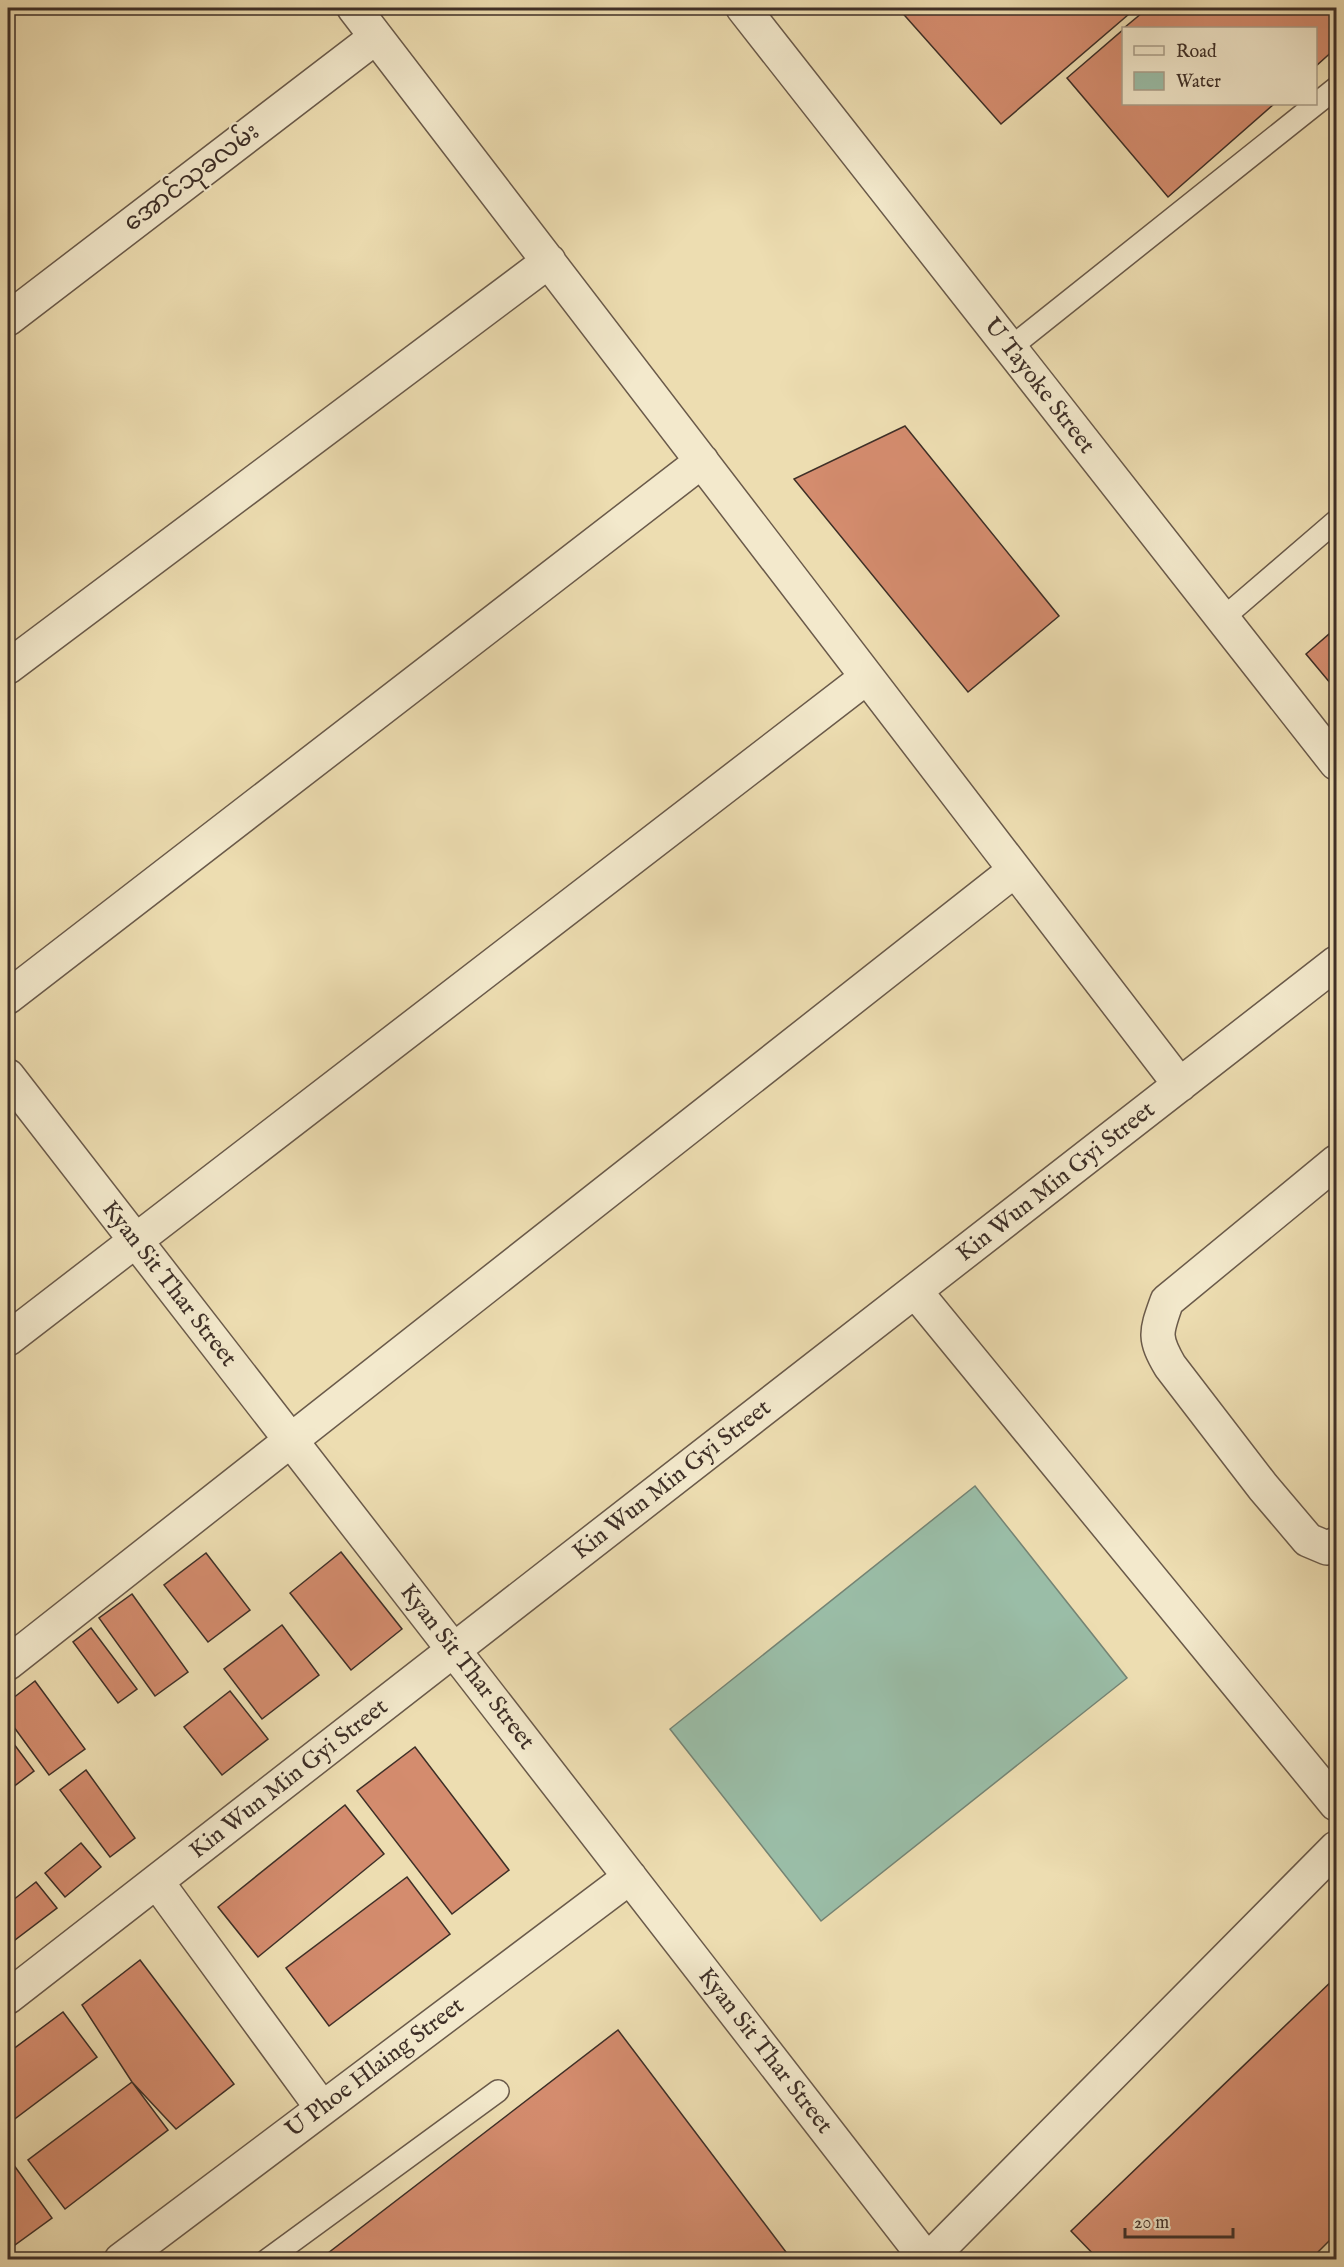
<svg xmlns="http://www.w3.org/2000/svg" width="1344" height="2267" font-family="'IM FELL English','Noto Sans Myanmar',serif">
	<rect width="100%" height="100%" fill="#edddb1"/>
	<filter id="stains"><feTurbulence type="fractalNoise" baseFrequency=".00333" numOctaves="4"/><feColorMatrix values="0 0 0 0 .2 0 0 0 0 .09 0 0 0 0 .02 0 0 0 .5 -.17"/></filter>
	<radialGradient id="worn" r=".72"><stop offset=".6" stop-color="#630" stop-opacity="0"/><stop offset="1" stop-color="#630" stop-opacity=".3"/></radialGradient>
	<!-- water -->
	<path fill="#9abda7" stroke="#758474" stroke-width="1.5" d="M975,1486L1127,1678L821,1921L670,1729Z"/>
	<!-- building -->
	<path fill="#d48c6e" stroke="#3e2f27" stroke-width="1.5" d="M898,8H1136L1001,124Z
		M1148,8H1336V48L1316,66V28H1124Z
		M1124,29V104H1274L1168,197L1067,78Z
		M905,426L1059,616L968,692L794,479Z
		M1336,628V690L1306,654Z
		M341,1552L402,1629L351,1670L290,1593Z
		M206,1553L250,1610L208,1642L164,1585Z
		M132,1594L188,1672L155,1696L99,1618Z
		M282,1625L319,1675L262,1719L224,1669Z
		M91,1628L137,1689L118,1703L73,1642Z
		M35,1681L85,1749L49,1775L8,1719V1702Z
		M230,1691L268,1739L222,1775L184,1727Z
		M8,1736L34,1771L8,1791Z
		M415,1747L509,1870L452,1914L357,1791Z
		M86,1770L135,1838L110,1857L60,1790Z
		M345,1805L384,1854L258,1957L218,1907Z
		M81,1843L101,1867L65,1897L45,1873Z
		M407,1877L450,1934L329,2026L286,1968Z
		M36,1882L57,1908L11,1943L8,1933V1904Z
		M140,1960L234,2084L176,2129L132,2082L82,2005Z
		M1336,1977V2234L1310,2260H1099L1071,2231Z
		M63,2012L97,2057L8,2124V2053Z
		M618,2030L792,2260H319Z
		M132,2082L168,2130L65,2209L28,2160Z
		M8,2157L52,2218L8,2250Z"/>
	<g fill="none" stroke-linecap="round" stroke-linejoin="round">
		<!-- service casing -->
		<g stroke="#6a5a4a" stroke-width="24">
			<path id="service" d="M1010,348L1336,88
				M1222,619L1336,521
				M267,2260L498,2091"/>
		</g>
		<!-- minor casing -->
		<g stroke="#6a5a4a" stroke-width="36">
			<path id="minor" d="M354,8L1180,1085
				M743,8L1336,763
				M8,319L376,37
				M8,667L549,261
				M8,997L702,461
				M8,1076L927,2260
				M1336,1162L1167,1301C1156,1332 1153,1337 1170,1366L1263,1487L1308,1540L1327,1548L1336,1544
				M915,1291L1336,1804
				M8,1339L867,677
				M8,1663L1015,870
				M157,1882L322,2108
				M8,1997L1336,963
				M121,2260L630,1877
				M928,2260L1336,1848"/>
		</g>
		<!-- service -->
		<use href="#service" stroke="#f3e9cc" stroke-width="21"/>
		<!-- minor -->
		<use href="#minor" stroke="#f3e9cc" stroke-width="33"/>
	</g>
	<g text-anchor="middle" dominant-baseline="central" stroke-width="4.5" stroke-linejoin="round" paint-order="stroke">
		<!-- street labels -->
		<g font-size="24" fill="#3e2f27" stroke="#f3e9cc">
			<text transform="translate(192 178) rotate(-37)">အောင်သုခလမ်း</text>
			<text transform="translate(1039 386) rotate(52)">U Tayoke Street</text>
			<text transform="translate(1056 1182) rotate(-38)">Kin Wun Min Gyi Street</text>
			<text transform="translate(169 1284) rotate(52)">Kyan Sit Thar Street</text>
			<text transform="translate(672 1480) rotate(-38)">Kin Wun Min Gyi Street</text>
			<text transform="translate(467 1667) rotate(52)">Kyan Sit Thar Street</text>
			<text transform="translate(289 1779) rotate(-38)">Kin Wun Min Gyi Street</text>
			<text transform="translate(765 2051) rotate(52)">Kyan Sit Thar Street</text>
			<text transform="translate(375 2068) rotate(-37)">U Phoe Hlaing Street</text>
		</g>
	</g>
	<!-- margin -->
	<rect width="1344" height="2267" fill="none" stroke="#edddb1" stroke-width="30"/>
	<rect x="9" y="9" width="1326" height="2249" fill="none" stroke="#3e2f27" stroke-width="3"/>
	<rect x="15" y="15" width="1314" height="2237" fill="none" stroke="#3e2f27" stroke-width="1.5"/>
	<!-- legend -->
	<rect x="1122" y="27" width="195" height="78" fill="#f3e9cc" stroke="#ab9f8a" stroke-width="1.5"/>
	<rect x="1134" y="46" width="30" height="9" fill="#f3e9cc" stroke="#ab9f8a" stroke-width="1.5"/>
	<text x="1176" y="57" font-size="18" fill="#3e2f27">Road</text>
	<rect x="1134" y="72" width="30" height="18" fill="#9abda7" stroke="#ab9f8a" stroke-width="1.5"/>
	<text x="1176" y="87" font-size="18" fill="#3e2f27">Water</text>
	<!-- scale -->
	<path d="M1125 2228v9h108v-9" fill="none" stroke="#3e2f27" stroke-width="3"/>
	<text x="1134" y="2228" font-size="18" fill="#3e2f27" stroke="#f3e9cc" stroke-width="4.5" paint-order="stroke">20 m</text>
	<rect width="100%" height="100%" filter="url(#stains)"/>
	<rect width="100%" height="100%" fill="url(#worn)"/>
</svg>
